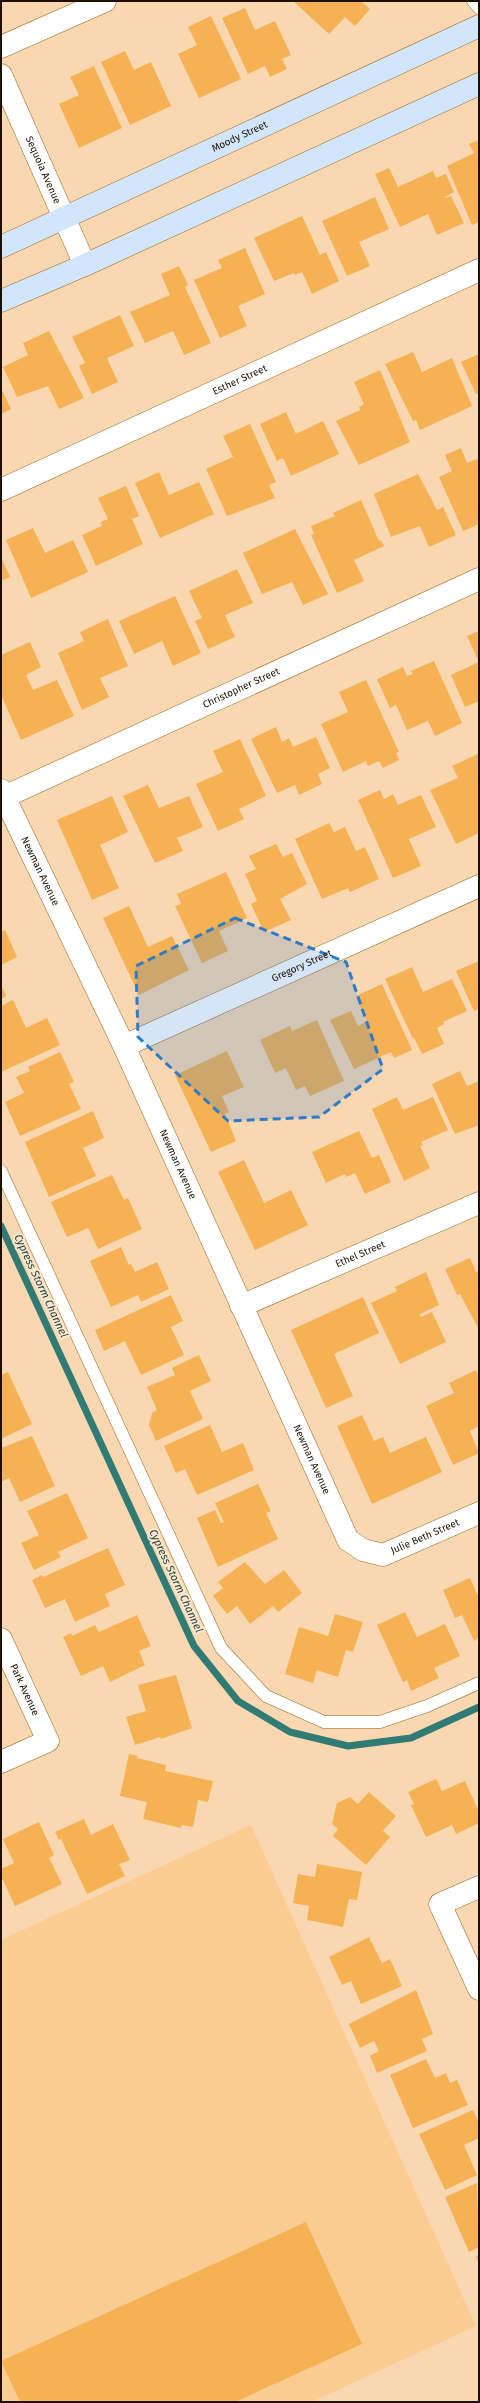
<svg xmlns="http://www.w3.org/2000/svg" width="480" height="2403" font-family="'Fira Sans',sans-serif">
	<rect width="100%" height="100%" fill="#f9d8b1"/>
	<!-- built -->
	<path fill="#fbcc92" d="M251,1825L476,2326L312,2402H1V1940Z"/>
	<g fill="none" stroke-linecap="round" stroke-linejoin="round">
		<!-- stream -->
		<path stroke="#307c74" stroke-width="7" d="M1,1226L194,1646L238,1701L290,1732L348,1746L411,1738L479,1707"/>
	</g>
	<!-- building -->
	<path fill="#f5b154" d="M293,1H361L370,9L355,26L345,17L329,34Z
		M245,8L255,30L275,21L291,55L282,59L287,69L270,77L265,66L248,74L222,18Z
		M211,16L241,79L199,98L178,54L197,45L188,27Z
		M125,51L134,70L151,62L171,106L130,125L101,62Z
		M94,66L122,128L79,148L59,104L79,95L70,77Z
		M479,140V222L472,225L447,166L474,153L469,144Z
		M389,168L398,187L433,171L436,178L446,174L454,192L445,197L446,198L451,196L464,223L437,235L428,214L400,227L375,174Z
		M375,197L389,229L359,242L370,266L347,276L322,221Z
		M302,216L320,255L326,252L339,281L312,294L302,272L295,275L294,273L274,281L254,238Z
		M245,248L265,294L238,306L247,326L220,338L194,280L222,268L218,260Z
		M179,266L188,285L185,287L211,343L184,355L173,331L145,343L130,312L170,295L161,274Z
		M120,315L134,346L107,358L118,382L92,394L79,366L85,363L72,337Z
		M49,331L84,398L59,409L48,386L17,397L3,367L28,355L23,343Z
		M413,352L422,372L452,358L472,406L420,430L416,420L413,421L385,364Z
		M479,354V393L476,394L461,362Z
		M380,370L410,442L359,465L336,421L360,410L359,407L364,404L354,382Z
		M1,388L11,409L1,414Z
		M286,412L296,434L323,421L339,454L291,476L283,458L277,461L260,424Z
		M250,424L276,482L269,485L275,498L227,516L206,469L233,457L223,436Z
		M461,448L467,463L479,458V524L463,531L439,477L452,471L445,455Z
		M159,472L169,495L199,482L214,514L160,538L135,483Z
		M418,474L437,510L443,507L456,535L429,547L420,526L391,537L374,494Z
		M126,486L139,516L132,519L143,544L96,566L82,535L102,526L101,522L108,519L98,498Z
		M361,500L379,541L381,540L384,546L354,560L364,581L337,593L311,535L314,534L311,526L335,516L333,513Z
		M33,528L45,553L73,540L88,572L31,598L6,540Z
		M295,529L328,594L303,605L292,582L262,594L243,553Z
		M1,557L10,577L1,581Z
		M237,569L253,603L225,615L235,637L208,649L195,621L202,618L189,591Z
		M175,596L201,653L173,666L162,641L134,654L119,621Z
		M108,619L128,666L100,678L109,697L82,710L58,653L84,641L80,632Z
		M479,631V701L465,707L451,675L479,662L467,636Z
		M30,642L41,667L26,675L33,690L57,680L74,716L21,740L1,695V655Z
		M434,661L462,723L435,736L428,721L407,730L396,705L390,708L377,679L403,667L407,676L413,674L411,671Z
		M366,680L399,752L396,753L399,760L383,768L379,761L368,766L366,761L343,772L321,724L348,712L339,692Z
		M276,727L282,742L289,738L293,747L316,737L330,768L318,774L322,784L299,795L295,785L277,793L251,739Z
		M240,739L266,796L239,809L244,819L218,831L196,784L223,772L213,751Z
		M478,754L479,833L456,844L430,790L458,778L452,766Z
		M148,785L159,808L189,796L203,827L177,838L183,851L155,863L123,796Z
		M380,790L384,799L393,794L398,805L421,795L436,827L409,839L421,866L393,878L358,800Z
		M112,796L128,832L100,845L119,888L92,900L57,820Z
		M329,823L334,832L345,827L356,851L365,847L379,879L350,892L348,888L322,899L295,839Z
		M276,844L283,857L292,853L307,884L280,899L291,920L264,932L251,904L257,901L245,874L256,869L249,856Z
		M226,872L247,918L219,931L228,951L202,963L175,906L181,904L177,894Z
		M129,906L148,947L172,936L189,970L139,995L103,918Z
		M5,930L17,957L1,965V932Z
		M479,961V1009L474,1011L456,971Z
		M412,967L423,992L452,979L467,1011L443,1022L444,1024L437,1028L444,1044L422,1054L414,1038L413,1039L385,979Z
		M382,984L412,1050L394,1058L391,1052L354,1069L330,1020L351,1011L358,1026L367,1021L356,996Z
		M1,985L6,996L1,999Z
		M13,1000L26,1028L47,1018L60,1045L1,1072V1006Z
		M317,1020L344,1081L310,1096L305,1086L296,1090L286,1068L275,1073L260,1040L290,1026L292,1031Z
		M227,1051L244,1087L222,1096L229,1112L225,1114L236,1141L211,1152L175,1075Z
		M60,1052L74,1082L69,1084L81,1109L20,1136L5,1102L24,1093L16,1077L30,1071L28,1067Z
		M460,1071L467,1086L479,1081V1125L455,1134L432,1084Z
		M397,1097L403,1110L433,1097L448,1130L421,1142L423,1145L420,1146L430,1168L404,1181L372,1109Z
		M93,1111L104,1138L83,1148L96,1176L49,1197L25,1142Z
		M359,1131L372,1158L379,1155L391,1182L365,1194L355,1173L346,1177L345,1174L326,1183L312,1152Z
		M244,1160L264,1203L291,1190L308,1225L255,1250L218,1172Z
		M112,1175L124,1200L128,1198L142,1229L98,1249L88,1228L67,1237L51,1202Z
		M121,1247L129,1265L131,1264L135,1272L157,1262L169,1289L141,1302L138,1295L111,1307L90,1261Z
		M470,1258L476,1272L479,1271V1330L460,1294L457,1295L445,1269Z
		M426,1272L439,1305L420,1314L421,1317L432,1312L446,1342L400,1364L371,1303L397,1291L395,1287Z
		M171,1295L183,1321L171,1327L184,1355L141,1375L125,1341L104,1351L95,1330Z
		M363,1297L379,1333L334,1354L353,1396L326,1408L291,1330Z
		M199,1355L211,1381L190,1391L203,1419L156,1441L149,1425L152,1413L157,1410L147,1387L175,1375L172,1368Z
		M476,1370L479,1376V1426L470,1431L479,1453L453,1465L426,1406L454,1393L449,1383Z
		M8,1372L32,1424L1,1439V1375Z
		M362,1415L374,1441L383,1437L390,1453L426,1437L442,1472L372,1504L337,1426Z
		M210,1425L222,1452L243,1443L254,1470L197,1495L185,1469L176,1473L164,1446Z
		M32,1436L55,1486L20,1502L9,1478L1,1482V1448Z
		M258,1484L271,1511L266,1513L278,1539L218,1567L197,1518L215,1510L221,1523L224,1522L215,1503Z
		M67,1493L88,1538L58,1552L61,1557L34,1570L21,1543L39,1535L27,1511Z
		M108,1548L125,1585L105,1594L110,1606L75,1622L65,1599L45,1608L32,1580L42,1575L43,1577Z
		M245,1562L265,1584L284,1570L302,1593L278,1612L273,1606L250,1624L237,1606L227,1614L213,1596L223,1588L218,1582Z
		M470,1578L479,1598V1638L474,1641L462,1615L455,1618L443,1590Z
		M405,1612L417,1637L445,1624L460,1656L434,1668L439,1678L411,1691L407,1680L403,1682L377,1625Z
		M335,1614L363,1622L353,1652L346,1650L338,1677L317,1670L313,1683L285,1674L299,1627L328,1636Z
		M137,1615L151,1646L139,1651L145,1665L110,1682L103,1666L81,1676L63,1637L71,1633L72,1636L95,1625L99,1632Z
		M176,1675L192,1728L161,1739L160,1737L135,1745L126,1717L146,1711L138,1685Z
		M129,1754L138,1756L137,1758L166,1765L165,1771L213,1781L208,1802L198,1800L193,1827L182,1825L181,1828L143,1819L147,1802L120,1796Z
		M436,1779L442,1791L465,1781L479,1812V1823L456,1834L452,1825L426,1837L411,1805L414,1804L408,1792Z
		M369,1792L396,1816L383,1831L390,1837L366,1865L333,1836L338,1829L332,1824L337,1803L350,1797L358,1804Z
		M84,1819L91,1835L113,1824L130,1860L119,1864L125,1876L87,1894L61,1839L59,1840L55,1832Z
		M39,1822L54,1855L49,1858L62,1884L15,1906L3,1880L1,1881V1869L14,1863L3,1839Z
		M317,1864L362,1872L357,1900L349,1899L343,1927L307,1920L309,1906L293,1903L298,1874L315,1877Z
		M369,1937L382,1963L390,1959L402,1986L361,2004L351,1981L342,1985L329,1957Z
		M416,1990L433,2034L422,2039L427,2051L377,2073L370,2056L379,2051L374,2041L360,2048L349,2024Z
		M426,2059L435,2078L446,2073L450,2083L457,2080L468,2105L413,2128L390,2075Z
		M473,2110L479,2122V2138L464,2145L477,2175L445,2190L419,2134Z
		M477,2183L479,2247L469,2252L445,2197Z
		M306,2222L362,2344L235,2402H20L1,2361Z
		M479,2255V2264L476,2257Z"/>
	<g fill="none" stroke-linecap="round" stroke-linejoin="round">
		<!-- lane casing -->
		<g stroke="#986721" stroke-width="13">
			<path id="lane" d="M473,1L479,8
				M1,1171L221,1648L266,1696L324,1722H380L427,1706L479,1683"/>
		</g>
		<!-- street casing -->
		<g stroke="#986721" stroke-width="23">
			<g id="street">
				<path d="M1,47L105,1"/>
				<path id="s1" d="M1,75L85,265"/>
				<path id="s2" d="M1,490L479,270"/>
				<path id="s3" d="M1,790L124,1046L348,1540L363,1550L383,1555L479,1513"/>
				<path id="s4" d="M4,797L479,579"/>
				<path id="s5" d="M124,1046L479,886"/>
				<path id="s6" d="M241,1306L479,1203"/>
				<path id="s7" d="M1,1639L48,1741L1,1762"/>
				<path d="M479,1887L440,1904L479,1989"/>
			</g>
		</g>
		<!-- secondary casing -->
		<g stroke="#986721" stroke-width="23">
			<g id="secondary">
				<path id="s8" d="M1,247L479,26"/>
				<path d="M1,301L85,265L479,84"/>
			</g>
		</g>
		<!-- lane -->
		<use href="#lane" stroke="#fff" stroke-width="12"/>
		<!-- street -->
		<use href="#street" stroke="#fff" stroke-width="22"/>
		<!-- secondary -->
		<use href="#secondary" stroke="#d2e6fb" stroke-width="22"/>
	</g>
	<!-- marked area -->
	<path fill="#2c7ccb" fill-opacity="0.2" stroke="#2c7ccb" stroke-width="3" stroke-dasharray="8 5" stroke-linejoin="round" d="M235,918L346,962L383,1069L319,1117L228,1121L138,1037L136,966Z"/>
	<g text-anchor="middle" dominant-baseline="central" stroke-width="4" stroke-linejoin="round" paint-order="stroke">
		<!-- street labels -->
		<g font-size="10" fill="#1e0f00" stroke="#fde7cd">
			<text stroke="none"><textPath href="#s8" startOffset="263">Moody Street</textPath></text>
			<text stroke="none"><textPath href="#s1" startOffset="104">Sequoia Avenue</textPath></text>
			<text stroke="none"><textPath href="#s2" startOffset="263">Esther Street</textPath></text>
			<text stroke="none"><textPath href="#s4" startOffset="261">Christopher Street</textPath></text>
			<text stroke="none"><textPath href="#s3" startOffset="90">Newman Avenue</textPath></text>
			<text stroke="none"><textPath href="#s5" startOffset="195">Gregory Street</textPath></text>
			<text stroke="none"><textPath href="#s3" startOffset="414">Newman Avenue</textPath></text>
			<text stroke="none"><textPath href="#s6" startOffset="130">Ethel Street</textPath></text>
			<text stroke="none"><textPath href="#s3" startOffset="738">Newman Avenue</textPath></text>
			<text stroke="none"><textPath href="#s3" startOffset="911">Julie Beth Street</textPath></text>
			<text stroke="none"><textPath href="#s7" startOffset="56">Park Avenue</textPath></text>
		</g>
		<!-- water labels -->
		<g font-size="11" font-style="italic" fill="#1c3e3d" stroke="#fde7cd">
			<text transform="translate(41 1286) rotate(65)">Cypress Storm Channel</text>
			<text transform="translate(176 1581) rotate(65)">Cypress Storm Channel</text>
		</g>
	</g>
	<!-- border -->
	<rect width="480" height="2403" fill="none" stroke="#1e0f00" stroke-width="4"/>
</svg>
